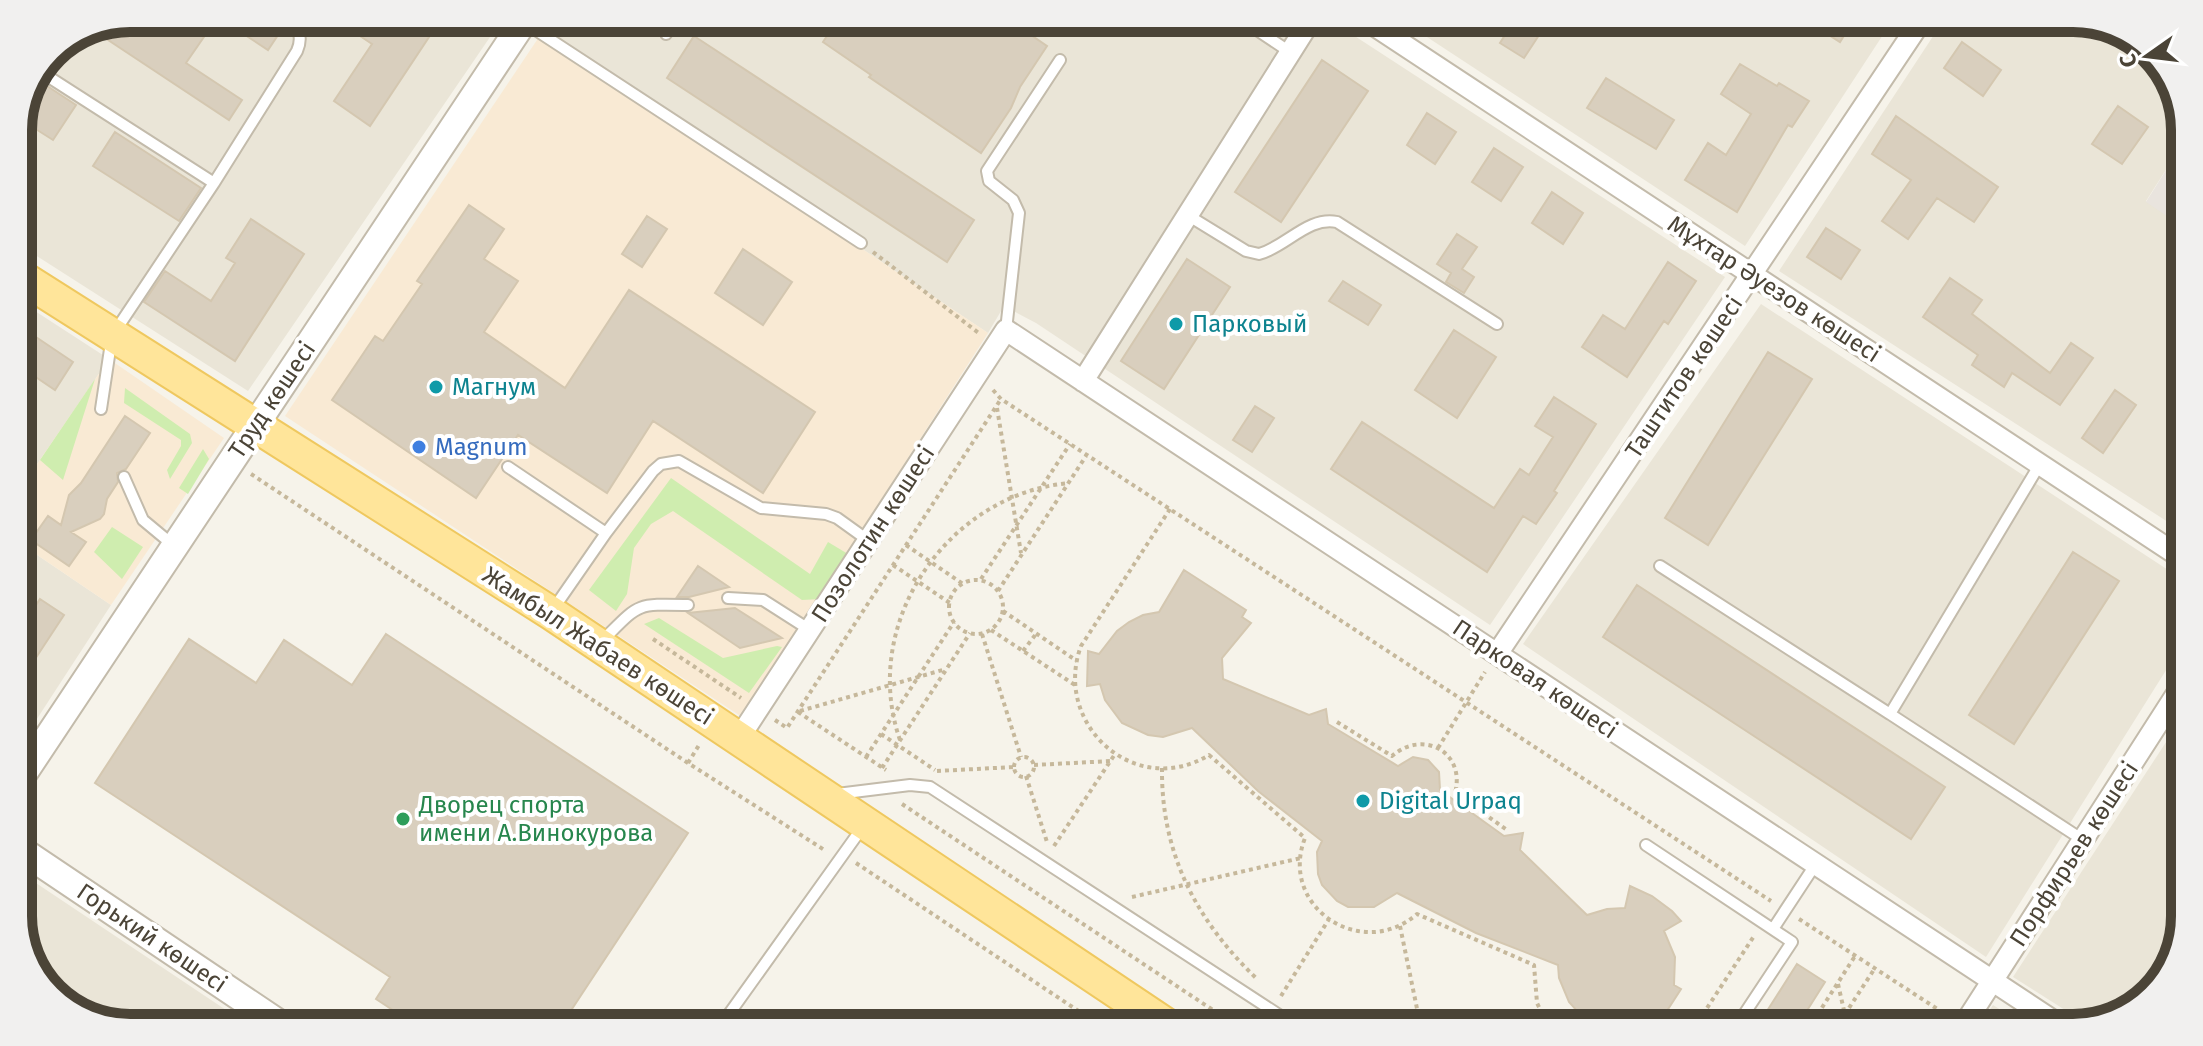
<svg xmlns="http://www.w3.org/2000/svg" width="2203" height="1046" font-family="'Fira Sans',sans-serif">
	<rect width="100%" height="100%" fill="#f6f3ea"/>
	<!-- residential -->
	<path fill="#eae5d7" d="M130,18H496L501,21L248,391L18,244V123L51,51Z
		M551,18H1327L1725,277L1490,625L1036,323L1004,306L988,333L541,34Z
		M1398,18H1894L1745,246Z
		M1945,18H2073L2122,29L2166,67L2185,123V140L2146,201L2185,228V533L1779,271Z
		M18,300L109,359L18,492Z
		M1761,304L2185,581V640L1986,957L1523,644Z
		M18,542L111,605L18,748Z
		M2185,713V916L2174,965L2135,1009L2087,1024L2013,977Z
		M18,871L253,1028H130L81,1017L37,979L18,924Z
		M1993,1005L2029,1028H1978Z"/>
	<!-- commercial -->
	<path fill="#f9ead4" d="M541,34L988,333L742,717L285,416Z
		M109,359L224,438L111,605L18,542V492Z"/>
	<!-- industrial -->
	<path fill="#e9e4de" d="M2185,140V228L2146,202Z"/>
	<!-- green -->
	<path fill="#cfedaf" d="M95,379L63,480L40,460Z
		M125,388L190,434L192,443L170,479L167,470L181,446V440L124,403Z
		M203,449L209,459L188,494L179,488Z
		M671,478L810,574L828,542L848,554L820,599L802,600L673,511L651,524L634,548L627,594L616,611L589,590Z
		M112,527L143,547L122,579L94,552Z
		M659,618L723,658L777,646L782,647L749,693L644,624Z"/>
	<!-- building -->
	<path fill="#d9cfbe" stroke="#d4c7b0" stroke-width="2" d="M130,18H217L186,63L242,100L229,120L96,32Z
		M219,18H266L282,29L268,50Z
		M333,18H412L433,31L370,126L334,101L372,44Z
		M839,18H1006L1047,46L1020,87L1011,108L981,153L869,77L871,75L823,42Z
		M1516,18H1526L1543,29L1524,58L1500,43Z
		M1802,18H1855L1840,42Z
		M694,36L974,220L947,262L667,78Z
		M1962,42L2001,70L1983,96L1944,68Z
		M1322,60L1368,91L1281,222L1235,192Z
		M1740,64L1777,86L1779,83L1809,101L1792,127L1788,125L1737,212L1685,180L1708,143L1726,155L1751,114L1721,94Z
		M1606,78L1674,120L1656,149L1587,108Z
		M38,80L76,105L53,140L20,119Z
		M2118,106L2148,127L2122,164L2092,144Z
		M1427,113L1456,132L1435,164L1407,145Z
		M1896,116L1998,187L1974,222L1937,198L1908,239L1882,221L1911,180L1872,154Z
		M115,132L201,188L179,221L93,166Z
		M1494,148L1523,167L1501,201L1472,182Z
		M1552,192L1583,213L1563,244L1532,223Z
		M469,205L504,229L484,259L518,281L484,332L565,388L629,290L815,412L763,493L653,421L607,493L518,435L476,498L332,400L375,336L383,341L422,284L417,281Z
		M647,216L667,229L642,267L622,254Z
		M251,219L304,254L235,361L144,302L165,271L211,301L235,263L226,258Z
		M1826,228L1860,250L1841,279L1807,257Z
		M1457,234L1477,247L1462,269L1474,277L1464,293L1446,282L1451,273L1437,264Z
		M743,249L792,282L763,325L715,293Z
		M1187,259L1230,287L1164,389L1121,361Z
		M1668,262L1696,281L1668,324L1664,321L1627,377L1582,347L1603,315L1625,329Z
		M1950,278L1982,300L1972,314L2050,373L2071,343L2093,358L2060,405L2012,373L2004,387L1972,365L1978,355L1923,317Z
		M1343,281L1381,305L1368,325L1329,301Z
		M1454,330L1496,357L1457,418L1415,390Z
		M27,331L73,362L55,390L18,365V344Z
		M1768,352L1812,379L1708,545L1665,518Z
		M2115,390L2136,405L2103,453L2082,438Z
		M1554,397L1596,424L1554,491L1557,493L1536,524L1523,516L1487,572L1331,469L1362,422L1494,508L1520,469L1529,475L1553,437L1535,426Z
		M1255,406L1274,418L1252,452L1233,440Z
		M125,416L150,433L126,469L117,473L118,482L107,499L104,514L100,519L71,532L86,542L69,566L31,540L48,516L61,525L69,495L81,483Z
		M2073,552L2119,581L2014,744L1969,715Z
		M698,566L729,587L689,597H677Z
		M1184,570L1246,610L1242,617L1251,623L1222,658L1223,679L1309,715L1326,709L1328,724L1398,766L1413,757L1428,760L1439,772L1440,790L1504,836L1523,833L1520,850L1587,915L1607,909L1625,908L1630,886L1652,896L1672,911L1681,921L1664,931L1675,957L1674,985L1681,989L1663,1017L1659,1012L1628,1026L1602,1024L1578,1012L1569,1002L1559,978L1558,965L1476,933L1397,893L1374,907H1348L1337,901L1322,885L1318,874L1317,852L1322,841L1258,791L1192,728L1163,737L1148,735L1122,723L1105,700L1100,684L1087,686L1088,651L1099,654L1117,631L1129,622L1143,615L1159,612Z
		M1637,585L1945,787L1911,839L1603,637Z
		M40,599L64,615L18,685V633Z
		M735,608L782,638L740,648L688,613Z
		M386,634L688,833L570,1012L595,1028H420L376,999L390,977L95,783L189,639L256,683L284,640L352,685Z
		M1797,964L1825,982L1796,1028H1770L1760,1022Z"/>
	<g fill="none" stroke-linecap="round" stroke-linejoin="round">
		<!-- service casing -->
		<g stroke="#c3bbab" stroke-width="14">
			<path id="service" d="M1239,18L1290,52
				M525,23L861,243
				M666,34L676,18
				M41,72L214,183
				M1189,216L1246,251L1259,254C1286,247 1308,216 1337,222L1497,324
				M1006,330L1019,213L1013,200L989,181L987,171L1060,60
				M101,409L112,336L214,183L297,51C303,37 299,28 288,18
				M508,467L606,533L653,471L661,464L679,461L761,508L826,514L837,518L869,541
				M124,477L143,520L173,545
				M1660,566L1890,714L2040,464
				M728,598L763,600L810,630
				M554,608L606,533
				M603,640C640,603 635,604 688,605
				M1890,714L2083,840
				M837,794L910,785L930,787L1299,1028
				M1646,845L1792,942L1735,1028
				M1773,929L1815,865
				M719,1028L862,828"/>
		</g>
		<!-- minor casing -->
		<g stroke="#c3bbab" stroke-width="24">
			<path id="minor" d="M1363,18L2185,560
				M1083,381L1312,18
				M1497,654L1923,18
				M739,738L1006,330L2064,1028
				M1962,1028L2185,681"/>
		</g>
		<!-- tertiary casing -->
		<g stroke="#c3bbab" stroke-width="30">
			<path id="tertiary" d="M18,782L526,18
				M18,848L286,1028"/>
		</g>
		<!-- primary casing -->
		<g stroke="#efc85f" stroke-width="36">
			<path id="primary" d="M18,275L551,613L1171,1028"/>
		</g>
		<!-- path -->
		<path stroke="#c6b89b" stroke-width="4" stroke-dasharray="4 4" stroke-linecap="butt" d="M873,252L980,334
			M993,390L1001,399L1771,901
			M997,408L1021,553
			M251,474L688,763L826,851
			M1170,509L1081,646C1052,724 1135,800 1209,755L1305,838C1278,907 1362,962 1417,914L1534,965L1537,1003L1549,1028
			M906,545L963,584
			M893,565L950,603
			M981,579L1070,444
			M949 607a27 27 0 1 1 54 0a27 27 0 1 1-54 0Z
			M998,591L1086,456
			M1003,611L1077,661
			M991,630L1075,685
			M982,634L1021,757
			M653,639L741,698
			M1023,651L1036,634
			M800,711L946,669
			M798,712L886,770
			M775,720L787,728L1001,399
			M1337,722L1392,756C1423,729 1466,752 1455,793L1507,830
			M881,734L935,770
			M900,740C859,623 948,494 1069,483
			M1438,748L1485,672
			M866,757L954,622
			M1014 767a10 10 0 1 1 20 0a10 10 0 1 1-20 0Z
			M688,763L699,745
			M1034,765L1111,761
			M882,768L970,633
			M1162,768C1161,853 1196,920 1256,978
			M937,771L1014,767
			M1026,776L1047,842
			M902,804L1240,1028
			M1054,846L1115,754
			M856,863L1104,1028
			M1132,897L1301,858
			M1799,919L1942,1012L1931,1028
			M1400,926L1421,1028
			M1838,984L1848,1028
			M1281,996L1329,919
			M1309,1012L1333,1028
			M1320,1017L1350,1028
			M1505,1028L1541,1014
			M1694,1028L1754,936
			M1809,1028L1855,956
			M1836,1028L1875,968
			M1889,1028L1939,1013"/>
		<!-- service -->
		<use href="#service" stroke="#fff" stroke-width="10"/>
		<!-- minor -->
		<use href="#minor" stroke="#fff" stroke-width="20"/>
		<!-- tertiary -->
		<use href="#tertiary" stroke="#fff" stroke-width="26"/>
		<!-- primary -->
		<use href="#primary" stroke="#ffe59a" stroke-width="32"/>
	</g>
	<!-- markers -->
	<g fill="#0f9aa8" stroke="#fff" stroke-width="3">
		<circle cx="1176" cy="324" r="8"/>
		<circle cx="436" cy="387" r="8"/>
		<circle cx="1363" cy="801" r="8"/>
	</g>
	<circle fill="#3f7fe0" stroke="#fff" stroke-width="3" cx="419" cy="447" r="8"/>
	<circle fill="#2e9e5b" stroke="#fff" stroke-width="3" cx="403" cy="819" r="8"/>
	<g text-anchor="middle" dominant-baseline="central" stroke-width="8" stroke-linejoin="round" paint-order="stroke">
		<!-- street labels -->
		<g font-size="24" fill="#4b4437" stroke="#fff">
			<text transform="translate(1774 289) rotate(33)">Мұхтар Әуезов көшесі</text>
			<text transform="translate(1684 377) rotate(-56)">Таштитов көшесі</text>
			<text transform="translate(272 400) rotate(-56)">Труд көшесі</text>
			<text transform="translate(873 534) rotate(-57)">Позолотин көшесі</text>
			<text transform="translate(598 646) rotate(33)">Жамбыл Жабаев көшесі</text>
			<text transform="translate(1535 679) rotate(34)">Парковая көшесі</text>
			<text transform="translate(2074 854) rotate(-57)">Порфирьев көшесі</text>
			<text transform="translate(152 938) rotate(34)">Горький көшесі</text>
		</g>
		<!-- culture labels -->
		<g font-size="24" fill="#0d838f" stroke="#fff" text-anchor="start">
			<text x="1192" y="324">Парковый</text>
			<text x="452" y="387">Магнум</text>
			<text x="1379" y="801">Digital Urpaq</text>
		</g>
		<!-- shop labels -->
		<g font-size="24" fill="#366cbe" stroke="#fff" text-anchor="start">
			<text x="435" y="447">Magnum</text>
		</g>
		<!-- leisure labels -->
		<g font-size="24" fill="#27864d" stroke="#fff" text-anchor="start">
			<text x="419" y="805">Дворец спорта<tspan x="419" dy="28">имени А.Винокурова</tspan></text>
		</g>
	</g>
	<!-- crop -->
	<path d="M0 0H2203V1046H0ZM130 32H2073A98 98 0 0 1 2171 130V916A98 98 0 0 1 2073 1014H130A98 98 0 0 1 32 916V130A98 98 0 0 1 130 32Z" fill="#f1f0ef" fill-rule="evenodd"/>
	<path fill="none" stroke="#4b4437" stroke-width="10" d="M130 32H2073A98 98 0 0 1 2171 130V916A98 98 0 0 1 2073 1014H130A98 98 0 0 1 32 916V130A98 98 0 0 1 130 32Z"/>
	<!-- north arrow -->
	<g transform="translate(2147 56) rotate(256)" stroke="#ffffff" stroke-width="6" paint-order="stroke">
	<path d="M0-6L14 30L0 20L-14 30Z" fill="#4b4437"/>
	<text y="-12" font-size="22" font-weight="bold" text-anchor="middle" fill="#4b4437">С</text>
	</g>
</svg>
